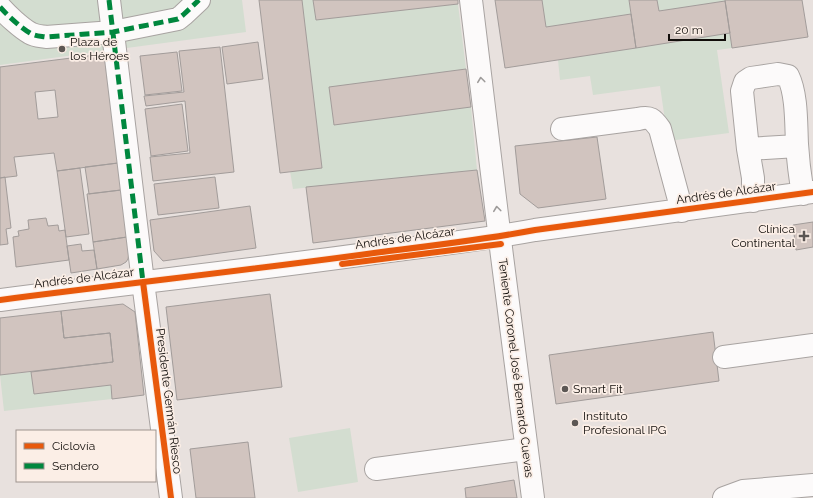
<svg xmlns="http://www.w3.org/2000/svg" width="813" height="498" font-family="Raleway,sans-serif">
	<rect width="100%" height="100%" fill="#e8e1de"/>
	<!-- green -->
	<path fill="#d3ddd0" d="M0,0H242L246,32L0,65Z
		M302,0H313L316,20L458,4L466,69L329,88L334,125L471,107L477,170L293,189L290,171L322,168Z
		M542,0H629L631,14L546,27Z
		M657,0H725V1L659,11Z
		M730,33L732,48L717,50L729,133L668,141L660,86L593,95L590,76L560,80L558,60Z
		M31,372L34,394L111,385L112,399L4,411L0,375Z
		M350,428L358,482L298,492L289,438Z"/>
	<!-- building -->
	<path fill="#d1c4bf" stroke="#a29c9a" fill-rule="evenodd" d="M259,0H302L322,168L280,173Z
		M313,0H458V4L316,20Z
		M495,0H542L546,27L631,14L636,48L505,68Z
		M629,0H657L659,11L725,1L730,33L636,48Z
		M725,0H802L808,37L732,48Z
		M258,42L263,79L227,84L222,47Z
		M220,47L234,172L153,181L150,157L190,153L185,101L146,106L144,96L184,92L179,51Z
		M177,52L182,91L145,95L140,56Z
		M95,55L105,60L118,163L57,171L54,153L14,157L17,176L0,178V67ZM55,90L58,117L38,119L35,92Z
		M466,69L471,107L334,125L329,87Z
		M182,104L188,151L151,156L145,109Z
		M597,137L606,199L538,208L520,194L515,146Z
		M118,163L121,190L89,194L85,167Z
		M80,168L89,234L66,237L57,171Z
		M477,170L485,221L313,243L306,187Z
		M5,177L11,228L6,229L8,244L0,245V178Z
		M215,177L219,208L158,215L154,184Z
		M121,190L127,237L93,242L87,194Z
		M250,206L256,248L163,261L154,251L150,220Z
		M46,218L48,226L58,225L59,231L65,230L69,260L16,267L13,237L19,236L18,231L29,229L28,220Z
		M813,222V247L796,250L793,225Z
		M127,237L129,253L128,259L126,262L121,265L97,269L93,242Z
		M81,244L82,251L94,250L97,269L71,273L67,246Z
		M270,294L282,387L177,400L166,307Z
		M123,304L135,312L144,395L112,399L111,385L34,394L31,372L113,362L110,333L64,338L61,311Z
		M61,311L64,338L110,333L113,362L0,375V318Z
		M713,332L719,381L556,404L549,355Z
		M248,442L255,498H196L190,449Z
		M514,480L517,498H466L465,488Z"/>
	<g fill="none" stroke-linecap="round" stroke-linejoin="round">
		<!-- minor casing -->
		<g stroke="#a8a3a1" stroke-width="24">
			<path id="minor" d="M109,0L143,282L171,498
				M0,7C7,15 21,28 30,33C35,36 40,36 46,37L113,32L178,19L183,15L199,0
				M562,129L638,119C650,116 653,119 660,129L682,211
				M748,149L797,146
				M753,201V178L748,149L742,91L745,82L751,78L778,74L788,76C797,94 796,124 797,144C798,161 800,177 803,194
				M0,300C130,283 260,269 389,251C438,245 487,239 535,230L813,192
				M724,357L813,345
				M376,469L526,449
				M724,498L743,491L813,485"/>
		</g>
		<!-- major casing -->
		<g stroke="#a8a3a1" stroke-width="24">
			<path id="major" d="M471,0L502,256L533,498"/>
		</g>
		<!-- minor -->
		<use href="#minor" stroke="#fcfafa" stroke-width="22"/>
		<!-- major -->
		<use href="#major" stroke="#fcfafa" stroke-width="22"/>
		<!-- quiet -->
		<path stroke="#00873e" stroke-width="5" stroke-dasharray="10 5" stroke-linecap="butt" d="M109,0L143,282
			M0,7C7,15 21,28 30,33C35,36 40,36 46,37L113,32L178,19L183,15L199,0"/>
		<!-- cycleway casing -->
		<g stroke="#fbeee6" stroke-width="8">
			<path id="cycleway" d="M342,264L501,244
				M143,282L171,498
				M0,300C130,283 260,269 389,251C438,245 487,239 535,230L813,192"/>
		</g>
		<!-- cycleway -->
		<use href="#cycleway" stroke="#e8590c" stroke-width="6"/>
	</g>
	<!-- one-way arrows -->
	<defs><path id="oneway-chevron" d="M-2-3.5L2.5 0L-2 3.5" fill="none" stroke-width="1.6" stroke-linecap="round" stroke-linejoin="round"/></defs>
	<g stroke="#9e9b9a">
		<use href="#oneway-chevron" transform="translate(481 80) rotate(-97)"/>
		<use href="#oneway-chevron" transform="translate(497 209) rotate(-97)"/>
	</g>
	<!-- markers -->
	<g fill="#5c5754" stroke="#fbeee6" stroke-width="1.5">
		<circle cx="62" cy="49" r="4"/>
		<path d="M802 230h4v4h4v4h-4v4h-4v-4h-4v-4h4z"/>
		<circle cx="565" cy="389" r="4"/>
		<circle cx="575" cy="423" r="4"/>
	</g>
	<g text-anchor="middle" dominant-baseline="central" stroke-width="3.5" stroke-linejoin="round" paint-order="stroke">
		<!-- poi labels -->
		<g font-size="12" fill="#110d0a" stroke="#fbeee6" text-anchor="start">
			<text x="70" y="42">Plaza de<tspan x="70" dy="14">los Héroes</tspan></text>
			<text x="795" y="229" text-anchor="end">Clínica<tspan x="795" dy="14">Continental</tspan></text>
			<text x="573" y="389">Smart Fit</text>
			<text x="583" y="416">Instituto<tspan x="583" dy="14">Profesional IPG</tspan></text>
		</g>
		<!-- street labels -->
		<g font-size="12" fill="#110d0a" stroke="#fbeee6">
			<text transform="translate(726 193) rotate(-8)">Andrés de Alcázar</text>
			<text transform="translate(405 238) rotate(-8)">Andrés de Alcázar</text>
			<text transform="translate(84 278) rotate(-7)">Andrés de Alcázar</text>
			<text transform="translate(516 368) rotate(83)">Teniente Coronel José Bernardo Cuevas</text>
			<text transform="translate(169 401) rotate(83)">Presidente Germán Riesco</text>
		</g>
	</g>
	<!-- legend -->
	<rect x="16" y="430" width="140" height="52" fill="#fbeee6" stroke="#9d948e"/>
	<rect x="24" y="443" width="20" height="6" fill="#e8590c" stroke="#9d948e"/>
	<text x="52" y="450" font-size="12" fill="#110d0a">Ciclovía</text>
	<rect x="24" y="463" width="20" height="6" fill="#00873e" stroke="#9d948e"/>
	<text x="52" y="470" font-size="12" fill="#110d0a">Sendero</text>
	<!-- scale -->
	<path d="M669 34v6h56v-6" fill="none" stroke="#110d0a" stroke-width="2"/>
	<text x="675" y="34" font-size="12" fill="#110d0a" stroke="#fbeee6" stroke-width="3" paint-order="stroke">20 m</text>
</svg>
